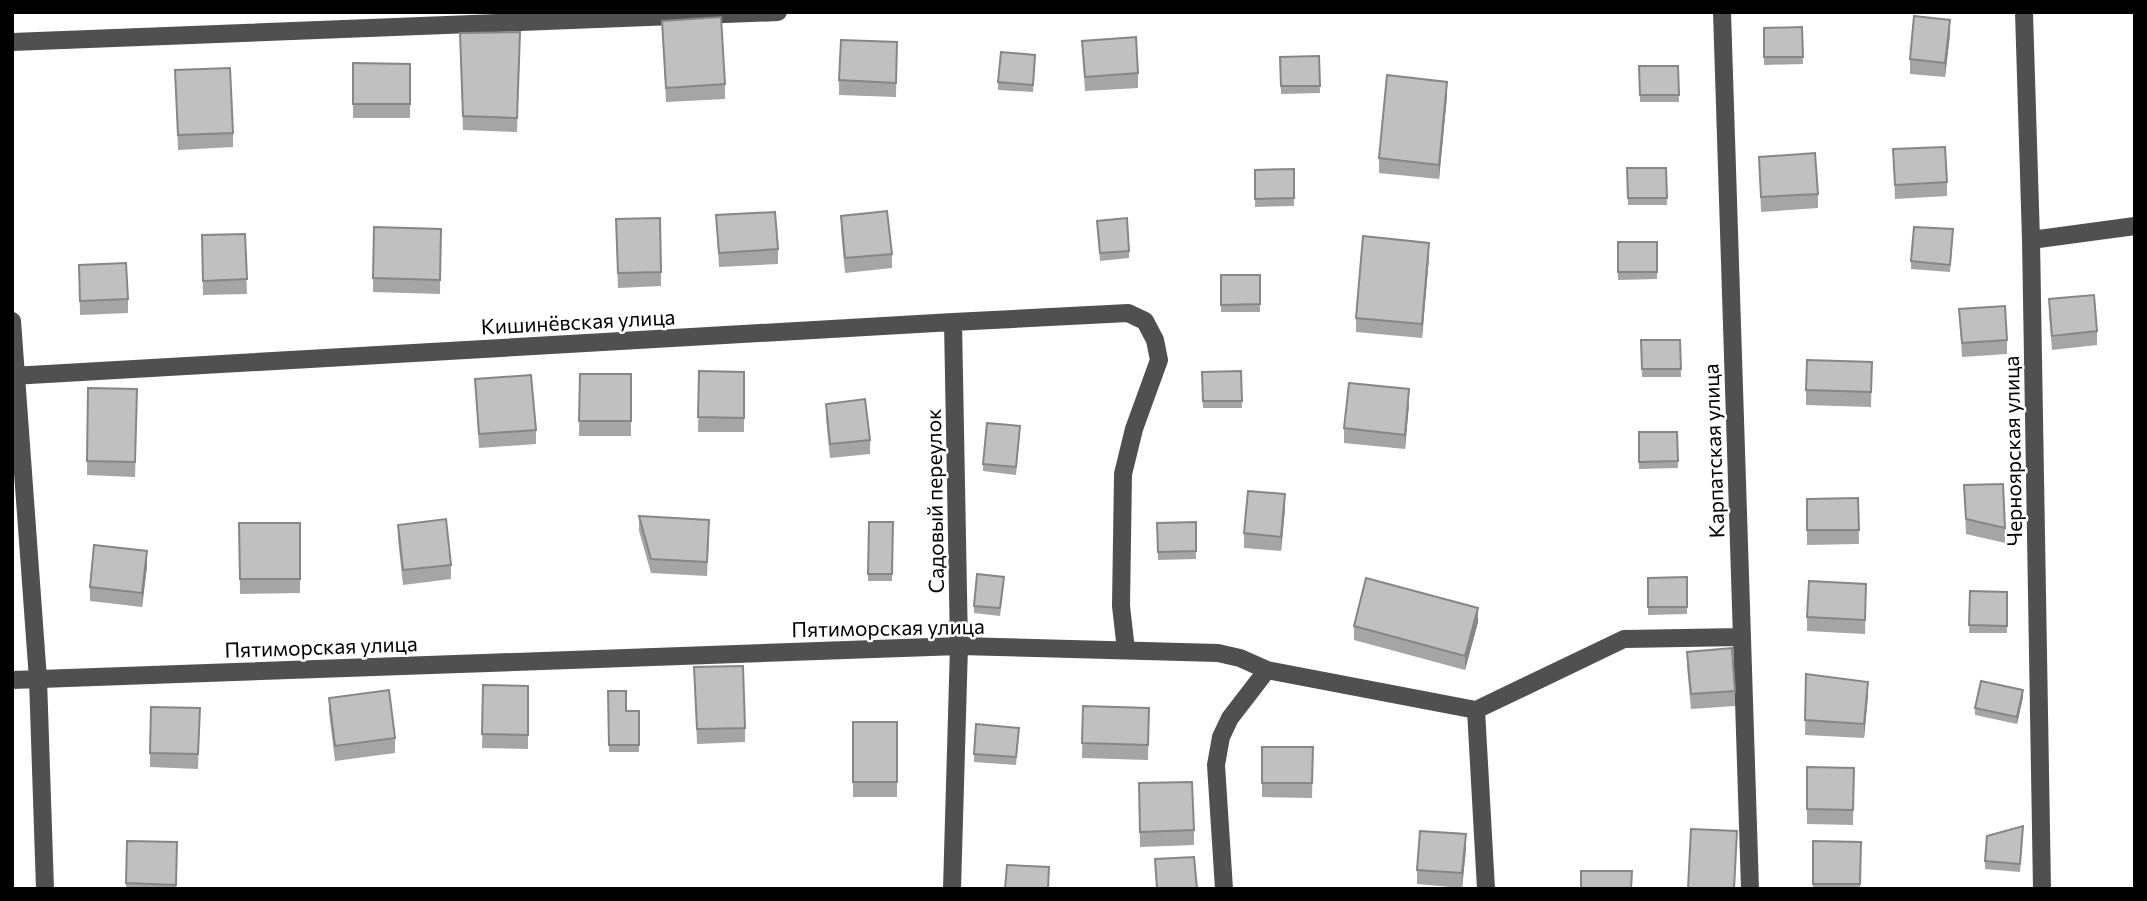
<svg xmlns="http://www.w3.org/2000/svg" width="2147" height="901" font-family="Commissioner,sans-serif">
	<rect width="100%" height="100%" fill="#fff"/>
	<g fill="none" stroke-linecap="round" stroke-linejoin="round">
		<!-- minor -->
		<path stroke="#505050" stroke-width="18" d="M1722,12L1750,889
			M2024,12L2031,240L2042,889
			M12,42L778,12
			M2031,240L2135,226
			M12,321L38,679L45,889
			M12,376L953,322L1128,313L1145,321L1155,340L1159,360L1134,429L1123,474L1121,606L1126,650
			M12,680L959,646L1218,653L1240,658L1267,670L1476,710L1624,639L1742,637
			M1476,710L1486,889
			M952,889L959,646L953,322
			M1224,889L1216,765L1221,737L1230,718L1267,670"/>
	</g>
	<!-- wall -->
	<path fill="#a5a5a5" d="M662,21L725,84V99L666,102Z
		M1802,27L1803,64L1764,65V28Z
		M1950,34L1945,77L1910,74V59Z
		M1082,41L1138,73V88L1085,91Z
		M897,42L896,97L839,95V80Z
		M460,47H520L517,132L463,130Z
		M1319,56L1320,93L1281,94L1280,57Z
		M353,63L410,64V118H353Z
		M1035,63L1033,92L998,90V82Z
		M1639,66H1678L1679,102H1640Z
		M175,70L233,133V147L178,150Z
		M1447,96L1439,179L1379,173V158Z
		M1893,149L1947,182V196L1895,199Z
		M1759,157L1818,194V208L1761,212Z
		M1627,168H1666L1667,205H1628Z
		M1294,169V206L1255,207V170Z
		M716,215L778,249V264L719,267Z
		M841,216L892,254V268L845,273L841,230Z
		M1097,221L1129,251V258L1100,261Z
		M374,227L441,229L440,294L373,292Z
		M245,234L247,294L203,295L202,235Z
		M616,234L661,272V286L618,288Z
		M1953,237L1950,272L1911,269V261Z
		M1618,242H1657V279L1618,280Z
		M1429,257L1422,338L1356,332V318Z
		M79,265L128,299V313L80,315Z
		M1221,275H1260V312H1221Z
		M2049,299L2097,331V345L2052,350L2049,314Z
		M1959,309L2007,340V354L1962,357Z
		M1641,340H1680L1681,377H1642Z
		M1872,362L1871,407L1806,405V390Z
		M699,371L744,372V432H698Z
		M1241,371L1242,408H1203L1202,372Z
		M580,374H631V436H579Z
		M475,379L536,430V444L479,448Z
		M88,388L137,403L135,477L87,475Z
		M826,404L870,440V454L830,458L826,418Z
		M1409,404L1405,449L1344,443V428Z
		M1639,432H1677L1678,468L1639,469Z
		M1020,433L1016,475L983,471V464Z
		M1964,485L2005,528V543L1966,534Z
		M1858,498L1859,544L1807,545V499Z
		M1285,509L1281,551L1244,548V533Z
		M639,516L709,534L707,576L651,573L639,531Z
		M869,522H893L892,581H868Z
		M1196,522V559L1158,560L1157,523Z
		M239,523H300V593L240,594Z
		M398,525L451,565V579L403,585L398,539Z
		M147,566L142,607L90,601V587Z
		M1687,577V614L1648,615V578Z
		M1004,584L1000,616L974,613V606Z
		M1970,591L2007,592V633H1969Z
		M1866,599L1865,634L1807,631V617Z
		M1478,622L1465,670L1354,640V626Z
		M1687,652L1735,691V706L1691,709L1687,666Z
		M694,667L745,728V742L697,744Z
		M1806,674L1868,696L1864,738L1805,735Z
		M483,685L528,686V749L482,748Z
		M608,691L626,711H639V752H609Z
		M2023,697L2017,724L1975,715V708Z
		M329,698L395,738V753L335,761L329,712Z
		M1083,706L1149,708L1148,760L1082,758Z
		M200,708L198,769L150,767V753Z
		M853,722H897V797H853Z
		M1019,735L1016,765L974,762V754Z
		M1262,747H1313L1312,798L1262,797Z
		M1807,767L1854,768L1853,825L1807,824Z
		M1139,798L1194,830V845L1140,847Z
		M2023,833L2020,872L1985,869V861Z
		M127,841L177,842L176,889H126Z
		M1813,841L1861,842L1860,889H1813Z
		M1466,849L1462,888L1417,884V870Z"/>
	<!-- shaded-wall -->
	<path fill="#868686" d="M1950,20V34L1945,77V63Z
		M1447,82V96L1439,179V165Z
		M1429,243V257L1422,338V324Z
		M1409,389V404L1405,449V435Z
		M1285,494V509L1281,551V537Z
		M147,551V566L142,607V593Z
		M1478,608V622L1465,670V656Z
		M1868,682V696L1864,738V724Z
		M2023,690V697L2017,724V717Z
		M1466,834V849L1462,888V873Z"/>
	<!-- building -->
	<path fill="#c0c0c0" stroke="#868686" stroke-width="2" d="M1914,16L1950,20L1945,63L1910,59Z
		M721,17L725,84L666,88L662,21Z
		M1802,27L1803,57H1764V28Z
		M520,32L517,118L463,116L460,33Z
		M1136,37L1138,73L1085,77L1082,41Z
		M841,40L897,42L896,83L839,80Z
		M1001,52L1035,55L1033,85L998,82Z
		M1319,56L1320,86H1281L1280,57Z
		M353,63L410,64V104H353Z
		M1639,66H1678L1679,95H1640Z
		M230,68L233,133L178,135L175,70Z
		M1387,75L1447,82L1439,165L1379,158Z
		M1945,147L1947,182L1895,185L1893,149Z
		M1815,153L1818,194L1761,197L1759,157Z
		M1627,168H1666L1667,198H1628Z
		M1294,169V198L1255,199V170Z
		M887,211L892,254L845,258L841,216Z
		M775,212L778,249L719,253L716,215Z
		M660,218L661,272L618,273L616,219Z
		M1127,218L1129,251L1100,253L1097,221Z
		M374,227L441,229L440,280L373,278Z
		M1914,227L1953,229L1950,265L1911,261Z
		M245,234L247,279L203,281L202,235Z
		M1363,236L1429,243L1422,324L1356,318Z
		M1618,242H1657V272H1618Z
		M126,263L128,299L80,301L79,265Z
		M1221,275H1260V304L1221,305Z
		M2094,295L2097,331L2052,336L2049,299Z
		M2005,306L2007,340L1962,343L1959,309Z
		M1641,340H1680L1681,369H1642Z
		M1807,360L1872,362L1871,392L1806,390Z
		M699,371L744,372V418L698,417Z
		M1241,371L1242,401H1203L1202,372Z
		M580,374H631V421H579Z
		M531,375L536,430L479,434L475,379Z
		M1349,383L1409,389L1405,435L1344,428Z
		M88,388L137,389L135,462L87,461Z
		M865,399L870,440L830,444L826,404Z
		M987,423L1020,426L1016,467L983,464Z
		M1639,432H1677L1678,461L1639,462Z
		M2003,484L2005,528L1966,519L1964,485Z
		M1248,491L1285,494L1281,537L1244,533Z
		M1858,498L1859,530H1807V499Z
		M639,516L709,520L707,562L651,559Z
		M446,519L451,565L403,570L398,525Z
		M869,522H893L892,574H868Z
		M1196,522V551L1158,552L1157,523Z
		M239,523H300V579H240Z
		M94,545L147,551L142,593L90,587Z
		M977,574L1004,577L1000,608L974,606Z
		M1687,577V607H1648V578Z
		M1366,578L1478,608L1465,656L1354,626Z
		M1809,581L1866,584L1865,620L1807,617Z
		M1970,591L2007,592V626L1969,625Z
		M1732,648L1735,691L1691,694L1687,652Z
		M743,666L745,728L697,729L694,667Z
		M1806,674L1868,682L1864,724L1805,720Z
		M1981,681L2023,690L2017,717L1975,708Z
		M483,685L528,686V735L482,734Z
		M389,690L395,738L335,746L329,698Z
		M608,691H626V711H639V745H609Z
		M1083,706L1149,708L1148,745L1082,743Z
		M151,707L200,708L198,754L150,753Z
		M853,722H897V782H853Z
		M976,724L1019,728L1016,757L974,754Z
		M1262,747H1313L1312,783H1262Z
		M1807,767L1854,768L1853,810L1807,809Z
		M1192,782L1194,830L1140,832L1139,783Z
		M2023,826L2020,864L1985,861L1987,836Z
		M1691,829L1737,831L1734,889H1688Z
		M1420,831L1466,834L1462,873L1417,870Z
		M127,841L177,842L176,885L126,883Z
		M1813,841L1861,842L1860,884H1813Z
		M1194,857L1197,889H1157L1155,859Z
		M1007,865L1049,867L1048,889H1005Z
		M1581,871H1632L1631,889H1581Z"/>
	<g text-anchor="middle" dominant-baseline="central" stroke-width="5" stroke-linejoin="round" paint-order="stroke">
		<!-- street labels -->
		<g font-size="21" fill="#000" stroke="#fff">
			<text transform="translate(578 321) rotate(-3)">Кишинёвская улица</text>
			<text transform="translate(1713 451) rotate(-92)">Карпатская улица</text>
			<text transform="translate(2012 451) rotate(-91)">Черноярская улица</text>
			<text transform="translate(934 501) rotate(-91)">Садовый переулок</text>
			<text transform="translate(888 627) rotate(-1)">Пятиморская улица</text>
			<text transform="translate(321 646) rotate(-2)">Пятиморская улица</text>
		</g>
	</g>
	<!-- border -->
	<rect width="2147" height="901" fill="none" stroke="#000000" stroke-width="28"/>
</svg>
